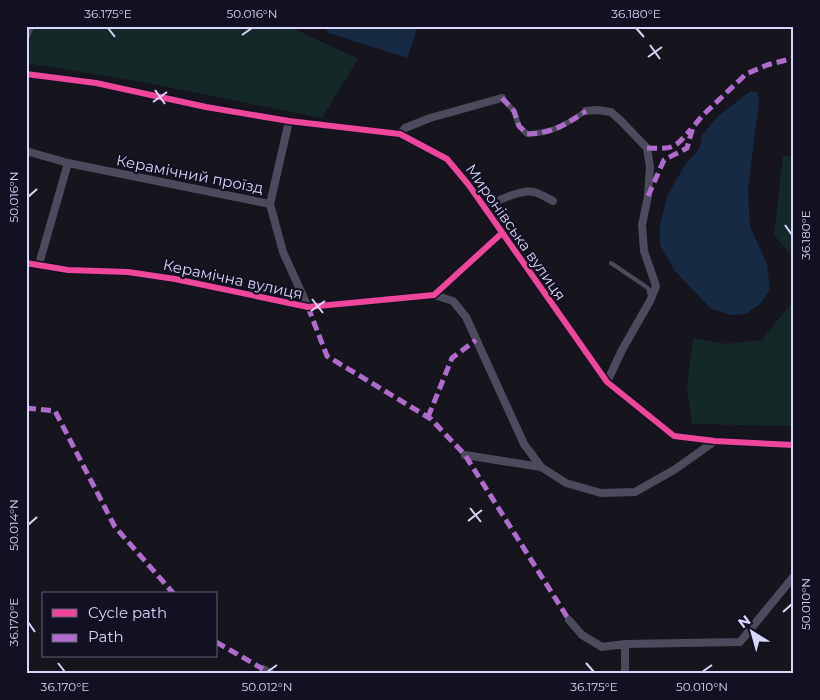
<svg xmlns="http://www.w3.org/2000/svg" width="820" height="700" font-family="Montserrat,sans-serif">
	<rect width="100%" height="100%" fill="#16151e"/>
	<!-- green -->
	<path fill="#142828" d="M26,26H288L358,59L322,118L142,82L26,63Z
		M783,156L794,157V258L774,235Z
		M794,300V426L692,424L687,386L693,338L727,344L762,340Z"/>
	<!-- water -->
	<path fill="#162a43" d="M323,26H418L407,58L329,33Z
		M751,91L757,93L759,100L748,190L750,226L767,264L770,290L761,303L746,314L731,315L711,309L675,271L660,245V226L667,196L687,162L700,148L702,135L718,116Z"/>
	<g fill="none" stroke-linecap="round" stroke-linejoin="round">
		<!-- service -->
		<path stroke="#4b4b5d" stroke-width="4" d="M611,263L648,288L650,296"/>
		<!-- pedestrian -->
		<path stroke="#4b4b5d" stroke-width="5.5" d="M502,98L514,111L519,126L527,134C553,133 565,125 586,111"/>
		<!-- minor -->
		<path stroke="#4b4b5d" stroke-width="8" d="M26,36L30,26
			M26,74L96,83L206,107L289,121L400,134L447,159L468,184L607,382L674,436L715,441L794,445
			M586,111L597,110L611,112L621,121L647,148L650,167L648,196L642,225L644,251L656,286L650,301L622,350L607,382
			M400,134L405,128L430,118L502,98
			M26,151L68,163L270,204L283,252L308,307
			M270,204L289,121
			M485,209C494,201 522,189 534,192C541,194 547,198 553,201
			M26,263L68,270L128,272L175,279L308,307L434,295L502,233
			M39,264L68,163
			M434,295L453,301L466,317L524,444L541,467L566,483L601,493L635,492L674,470L715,441
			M465,455L541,467
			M569,620L582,635L602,647L625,644L740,642L794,576
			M263,669L272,674
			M625,674V644"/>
		<!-- quiet -->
		<path stroke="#b06ccc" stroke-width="5" stroke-dasharray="10 5" stroke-linecap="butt" d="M502,98L514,111L519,126L527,134C553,133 565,125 586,111
			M647,148C674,149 674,149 691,129
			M648,196L664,160L687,148L693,127L702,116L746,74L767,65L794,58
			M308,307L327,356L431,419L465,455L569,620
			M26,408L55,411L115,527L174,594
			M428,417L452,358L476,340
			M216,642L263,669"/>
		<!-- cycleway casing -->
		<g stroke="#121122" stroke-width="9">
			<path id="cycleway" d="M26,74L96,83L206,107L289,121L400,134L447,159L468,184L607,382L674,436L715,441L794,445
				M26,263L68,270L128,272L175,279L308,307L434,295L502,233"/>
		</g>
		<!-- cycleway -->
		<use href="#cycleway" stroke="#ed469a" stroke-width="6"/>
	</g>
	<!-- ticks -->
	<path fill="none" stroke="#d8d6fa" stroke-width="2" d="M108,28L115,37M636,28L644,37M242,35L252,28M650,45L660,59M648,57L662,47M155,90L165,104M153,102L167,92M28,197L37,189M785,225L792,235M312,299L323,313M311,311L325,301M470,508L481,522M468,521L482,510M28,525L37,517M783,612L792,604M28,622L35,632M58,663L65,672M586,663L594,672M267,672L277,665M702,672L712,665"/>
	<g text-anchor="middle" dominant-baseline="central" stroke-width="4.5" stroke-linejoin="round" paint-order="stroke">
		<!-- street labels -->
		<g font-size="15" fill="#d8d6fa" stroke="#121122">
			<text transform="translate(190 174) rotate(11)">Керамічний проїзд</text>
			<text transform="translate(516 232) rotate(55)">Миронівська вулиця</text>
			<text transform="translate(233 279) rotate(12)">Керамічна вулиця</text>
		</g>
	</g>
	<!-- border -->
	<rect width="820" height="700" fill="none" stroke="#121122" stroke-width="55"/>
	<!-- legend -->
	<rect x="42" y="592" width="175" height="65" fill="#121122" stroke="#616078"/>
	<rect x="52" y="609" width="25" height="8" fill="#ed469a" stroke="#616078"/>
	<text x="88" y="618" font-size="15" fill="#d8d6fa">Cycle path</text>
	<rect x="52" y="634" width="25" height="8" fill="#b06ccc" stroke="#616078"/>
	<text x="88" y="642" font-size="15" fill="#d8d6fa">Path</text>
	<!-- north arrow -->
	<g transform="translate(752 632) rotate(323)" stroke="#121122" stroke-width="4" paint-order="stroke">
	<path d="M0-4L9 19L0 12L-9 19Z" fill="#d8d6fa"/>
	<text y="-8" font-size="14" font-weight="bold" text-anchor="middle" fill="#d8d6fa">N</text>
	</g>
	<rect x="28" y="28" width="764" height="644" fill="none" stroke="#d8d6fa" stroke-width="2"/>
	<g font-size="12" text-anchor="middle" fill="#d8d6fa">
		<text x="108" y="18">36.175°E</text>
		<text x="252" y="18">50.016°N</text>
		<text x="636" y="18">36.180°E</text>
		<text transform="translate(14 197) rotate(-90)" y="4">50.016°N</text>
		<text transform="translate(806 235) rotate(-90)" y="4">36.180°E</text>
		<text transform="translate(14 525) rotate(-90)" y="4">50.014°N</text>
		<text transform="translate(806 604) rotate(-90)" y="4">50.010°N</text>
		<text transform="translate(14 622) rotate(-90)" y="4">36.170°E</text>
		<text x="65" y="691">36.170°E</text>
		<text x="267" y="691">50.012°N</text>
		<text x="594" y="691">36.175°E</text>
		<text x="702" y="691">50.010°N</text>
	</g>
</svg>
